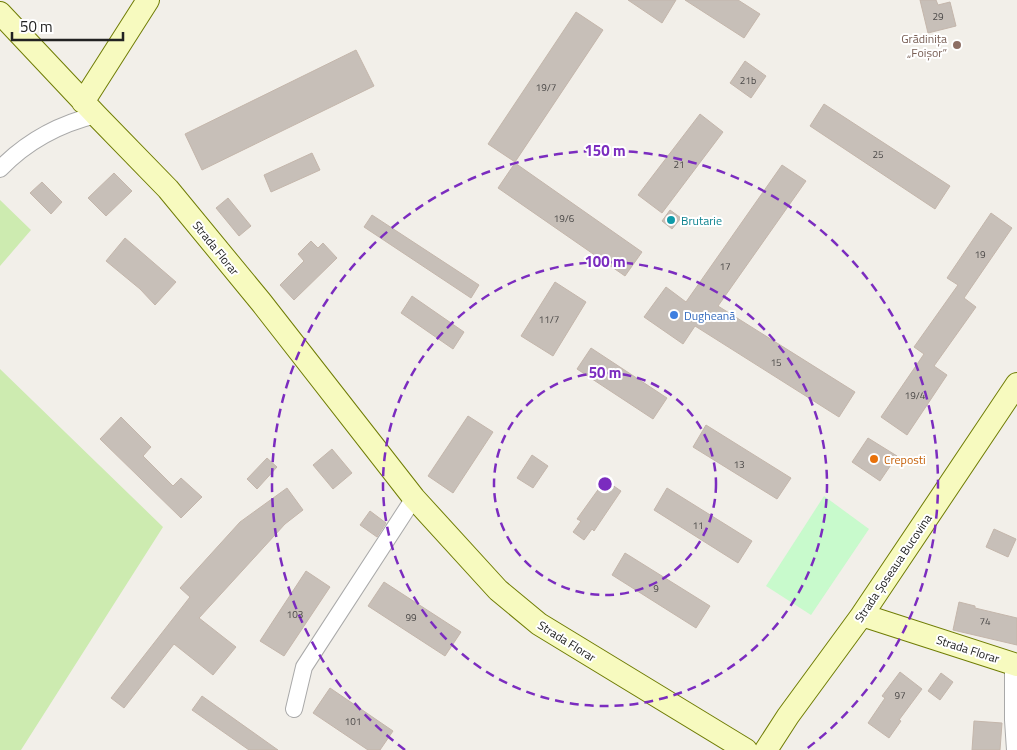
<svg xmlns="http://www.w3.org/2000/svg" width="1017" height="750" font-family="'Titillium Web',sans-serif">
	<rect width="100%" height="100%" fill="#f2efe9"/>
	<!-- grass -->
	<path fill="#cdebb0" d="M0,200L31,230L0,266Z
		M0,369L163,527L21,750H0Z"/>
	<!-- park -->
	<path fill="#c8facc" d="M824,496L869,529L811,615L766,586Z"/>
	<!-- building -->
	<path fill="#c7bfb8" stroke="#c4b6ab" d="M628,0H676L662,23Z
		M685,0H738L760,14L744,38Z
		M920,0H936L938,5L950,2L956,26L928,33Z
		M576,12L603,30L515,162L488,144Z
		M356,50L374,86L202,170L185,134Z
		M745,61L766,76L751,98L730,83Z
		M824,104L950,186L935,209L810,126Z
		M700,114L723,132L662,213L638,195Z
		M312,153L320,170L271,192L264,175Z
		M515,163L642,252L625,276L498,188Z
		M782,165L806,181L718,306L855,392L839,417L695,326L683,344L644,317L666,287L686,302Z
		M114,173L132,191L106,216L88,198Z
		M42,182L62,202L51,214L30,193Z
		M228,198L251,226L239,236L216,208Z
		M670,210L681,218L672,229L662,221Z
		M991,213L1012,228L964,298L976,307L934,366L947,375L907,435L881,417L924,354L914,347L958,285L947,278Z
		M372,215L479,285L471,298L364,227Z
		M125,238L176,282L155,305L140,289L106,261Z
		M311,241L318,248L323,243L337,258L294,300L280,285L304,261L298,254Z
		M555,282L586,302L553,356L521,336Z
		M412,296L464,332L453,349L401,313Z
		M591,348L667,398L653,419L577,369Z
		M468,416L493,432L453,493L428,476Z
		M121,417L151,447L143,456L173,486L181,478L202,497L181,518L100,439Z
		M706,425L791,478L777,499L693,447Z
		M868,438L897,456L880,481L852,462Z
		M332,449L352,473L333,489L313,465Z
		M532,455L548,466L533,488L517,478Z
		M267,458L277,467L257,489L247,479Z
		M605,480L621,491L594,531L592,529L584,540L573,532L581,521L577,519Z
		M287,488L303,510L285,524L199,618L236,647L213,675L174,644L124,708L111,698L190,597L180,588L240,522Z
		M667,488L752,541L738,563L654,510Z
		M370,511L386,523L377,537L360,525Z
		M994,529L1016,539L1008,557L986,547Z
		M625,553L710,606L696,628L612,575Z
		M306,571L330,587L284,656L260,641Z
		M384,582L461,632L445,656L368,606Z
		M959,602L975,606V608L1017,618V645L953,630Z
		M900,672L922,689L899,720L901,721L889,738L868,723L885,698L882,696Z
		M941,673L953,682L940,700L928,691Z
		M330,688L393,731L380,750H368L313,713Z
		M202,696L278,750H249L192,710Z
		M974,721L1002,723L1000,750H972Z"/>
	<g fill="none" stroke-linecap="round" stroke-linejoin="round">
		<!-- street casing -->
		<g stroke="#a9a9a9" stroke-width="18">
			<path id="street" d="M0,169C26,142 59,124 96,115
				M1013,664V720L1015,750
				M294,709L304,667L414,498"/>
		</g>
		<!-- secondary casing -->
		<g stroke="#707d05" stroke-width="24">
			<path id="secondary" d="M0,13L96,115L168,189L261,302L414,498L498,590L539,624L746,750
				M83,102L148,0
				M862,615L1017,665
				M766,750L788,716L862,615L1017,384"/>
		</g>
		<!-- street -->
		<use href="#street" stroke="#fff" stroke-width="16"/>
		<!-- secondary -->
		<use href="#secondary" stroke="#f7fabf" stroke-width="22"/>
	</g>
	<!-- distance rings -->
	<g fill="none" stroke="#7b2cbf" stroke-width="2.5" stroke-dasharray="9 6">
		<circle cx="605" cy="484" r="111"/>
		<circle cx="605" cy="484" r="222"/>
		<path d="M405 750A333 333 0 1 1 805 750"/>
	</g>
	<!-- markers -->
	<circle fill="#8d6e63" stroke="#fff" stroke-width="2" cx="957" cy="45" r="5"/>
	<circle fill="#0f9aa8" stroke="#fff" stroke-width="2" cx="671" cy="220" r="5"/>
	<circle fill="#3f7fe0" stroke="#fff" stroke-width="2" cx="674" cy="315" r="5"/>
	<circle fill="#e8710a" stroke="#fff" stroke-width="2" cx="874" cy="459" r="5"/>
	<g text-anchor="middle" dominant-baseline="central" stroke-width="4" stroke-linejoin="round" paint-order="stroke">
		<!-- number labels -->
		<g font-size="10" fill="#4b4948">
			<text x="938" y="16">29</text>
			<text x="748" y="80">21b</text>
			<text x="546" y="87">19/7</text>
			<text x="878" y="154">25</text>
			<text x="679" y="164">21</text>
			<text x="564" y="218">19/6</text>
			<text x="980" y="254">19</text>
			<text x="725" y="266">17</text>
			<text x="549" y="319">11/7</text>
			<text x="776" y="362">15</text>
			<text x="915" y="395">19/4</text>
			<text x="739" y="464">13</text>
			<text x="698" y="525">11</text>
			<text x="656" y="588">9</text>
			<text x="295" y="614">103</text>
			<text x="411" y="617">99</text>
			<text x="985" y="621">74</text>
			<text x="900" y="695">97</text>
			<text x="353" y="721">101</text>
		</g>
		<!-- education labels -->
		<g font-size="12" fill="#785e54" stroke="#fff" text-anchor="end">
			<text x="947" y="38">Grădinița<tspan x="947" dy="14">„Foișor”</tspan></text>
		</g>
		<!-- culture labels -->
		<g font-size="12" fill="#0d838f" stroke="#fff" text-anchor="start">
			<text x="681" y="220">Brutarie</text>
		</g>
		<!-- street labels -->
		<g font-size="12" fill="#222" stroke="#fff">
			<text transform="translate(216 248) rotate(51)">Strada Florar</text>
			<text transform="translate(893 568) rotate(-56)">Strada Șoseaua Bucovina</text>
			<text transform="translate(567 641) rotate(32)">Strada Florar</text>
			<text transform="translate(968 649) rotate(18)">Strada Florar</text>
		</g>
		<!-- shop labels -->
		<g font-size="12" fill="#366cbe" stroke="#fff" text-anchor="start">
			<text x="684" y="315">Dugheană</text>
		</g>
		<!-- food labels -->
		<g font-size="12" fill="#c56008" stroke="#fff" text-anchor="start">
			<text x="884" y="459">Creposti</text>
		</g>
	</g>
	<circle cx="605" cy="484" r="8" fill="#7b2cbf" stroke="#fff" stroke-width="2.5"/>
	<g font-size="15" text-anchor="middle" font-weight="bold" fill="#7b2cbf" stroke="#fff" stroke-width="4" stroke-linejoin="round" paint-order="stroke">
		<text x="605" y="156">150 m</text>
		<text x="605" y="267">100 m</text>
		<text x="605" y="378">50 m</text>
	</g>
	<!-- scale -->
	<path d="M12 32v8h111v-8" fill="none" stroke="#222222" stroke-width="2.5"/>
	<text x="20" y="32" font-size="15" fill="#222222" stroke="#ffffff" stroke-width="4" paint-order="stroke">50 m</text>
</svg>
